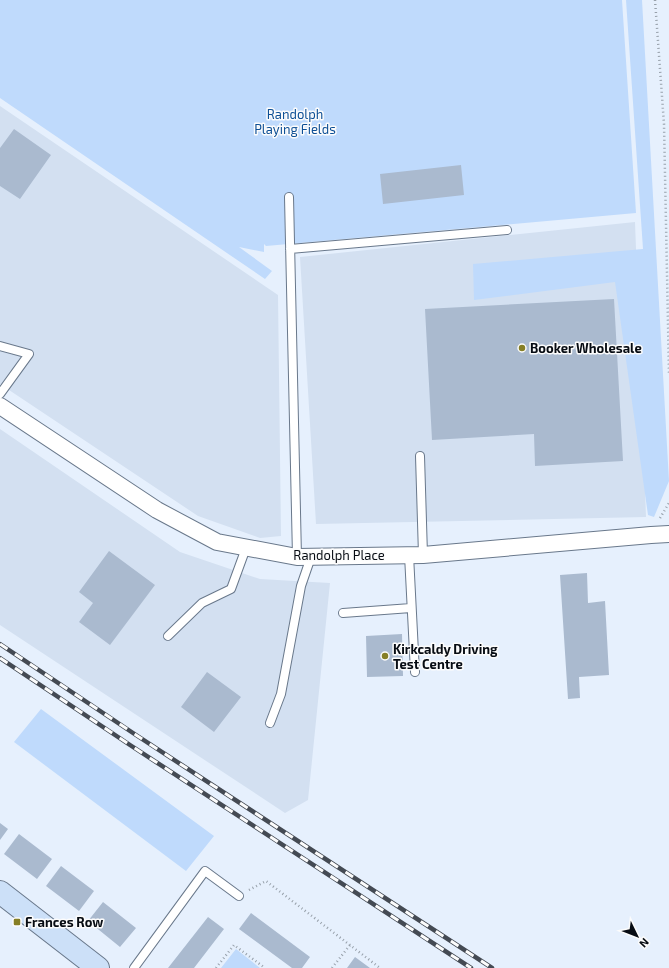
<svg xmlns="http://www.w3.org/2000/svg" width="669" height="968" font-family="'Exo 2',sans-serif">
	<rect width="100%" height="100%" fill="#e6f0fd"/>
	<!-- built -->
	<path fill="#d3e0f1" d="M0,106L278,295L281,536L260,538L198,516L0,384Z
		M635,222L646,517L316,524L300,257Z
		M0,429L180,552L260,579L330,583L308,800L285,813L0,625Z"/>
	<!-- green -->
	<path fill="#bfdafc" d="M0,0H622L636,213L266,246L264,244V252L239,247L272,271L265,279L0,98Z
		M626,0H642L669,481L654,517L648,515L615,282L474,300L473,264L643,249Z
		M41,709L214,836L186,871L14,742Z
		M236,949L260,968H221Z"/>
	<!-- building -->
	<path fill="#aabacf" d="M14,129L51,155L20,199L0,186V148Z
		M461,165L464,195L383,204L380,174Z
		M614,299L623,461L535,466L534,434L432,440L425,309Z
		M109,551L155,585L110,645L79,622L93,603L79,592Z
		M587,573L588,603L605,601L609,675L579,677L580,698L568,699L560,575Z
		M402,634L403,676L367,677L366,636Z
		M207,672L241,697L214,732L181,707Z
		M0,823L8,829L0,840Z
		M19,834L52,859L37,879L4,854Z
		M61,866L94,891L79,911L46,886Z
		M103,902L136,928L120,947L88,921Z
		M251,913L310,957L302,968H292L239,929Z
		M208,917L224,929L194,968H168Z
		M355,957L370,968H347Z"/>
	<g fill="none" stroke-linecap="round" stroke-linejoin="round">
		<!-- lane casing -->
		<g stroke="#69788b" stroke-width="10">
			<path id="lane" d="M289,197L297,557
				M290,249L507,230
				M0,346L29,354L0,394
				M420,456L423,555
				M409,555L415,672
				M343,613L411,608
				M168,636L202,603L231,589L246,548
				M270,723L281,694L301,586L311,557
				M134,968L205,871L239,896"/>
		</g>
		<!-- street casing -->
		<g stroke="#69788b" stroke-width="18">
			<path id="street" d="M0,406L157,510L217,542L297,557L423,555L651,535L669,534"/>
		</g>
		<!-- secondary casing -->
		<g stroke="#69788b" stroke-width="24">
			<path id="secondary" d="M0,892L98,968"/>
		</g>
		<!-- path -->
		<path stroke="#97a0aa" stroke-width="2.5" stroke-dasharray="1 3" stroke-linecap="butt" d="M655,0L664,124L669,373
			M660,518L669,503
			M249,890L266,881L380,968
			M216,968L234,945L265,968
			M332,968L350,945"/>
		<!-- lane -->
		<use href="#lane" stroke="#fff" stroke-width="8"/>
		<!-- street -->
		<use href="#street" stroke="#fff" stroke-width="16"/>
		<!-- secondary -->
		<use href="#secondary" stroke="#cce0f8" stroke-width="22"/>
		<!-- rail casing -->
		<g stroke="#444a53" stroke-width="4.5">
			<path id="rail" d="M0,644L136,735L492,968
				M0,658L130,745L471,968"/>
		</g>
		<!-- rail -->
		<use href="#rail" stroke="#fcfcfc" stroke-width="3" stroke-dasharray="9" stroke-linecap="butt"/>
	</g>
	<!-- markers -->
	<g fill="#867f26" stroke="#fcfcfc" stroke-width="1.5">
		<circle cx="522" cy="348" r="4"/>
		<circle cx="385" cy="656" r="4"/>
		<rect x="13" y="918" width="8" height="8" rx="2"/>
	</g>
	<g text-anchor="middle" dominant-baseline="central" stroke-width="3" stroke-linejoin="round" paint-order="stroke">
		<!-- park labels -->
		<g font-size="13" fill="#0d4f95" stroke="#fcfcfc">
			<text x="295" y="114">Randolph<tspan x="295" dy="15">Playing Fields</tspan></text>
		</g>
		<!-- poi labels -->
		<g font-size="13" font-weight="bold" fill="#070c13" stroke="#fcfcfc" text-anchor="start">
			<text x="530" y="348">Booker Wholesale</text>
			<text x="393" y="649">Kirkcaldy Driving<tspan x="393" dy="15">Test Centre</tspan></text>
			<text x="25" y="922">Frances Row</text>
		</g>
		<!-- street labels -->
		<g font-size="13" fill="#070c13" stroke="#fcfcfc">
			<text x="339" y="555">Randolph Place</text>
		</g>
	</g>
	<!-- north arrow -->
	<g transform="translate(637 936) rotate(133)" stroke="#fcfcfc" stroke-width="3" paint-order="stroke">
	<path d="M0-3L7 15L0 10L-7 15Z" fill="#070c13"/>
	<text y="-6" font-size="11" font-weight="bold" text-anchor="middle" fill="#070c13">N</text>
	</g>
</svg>
